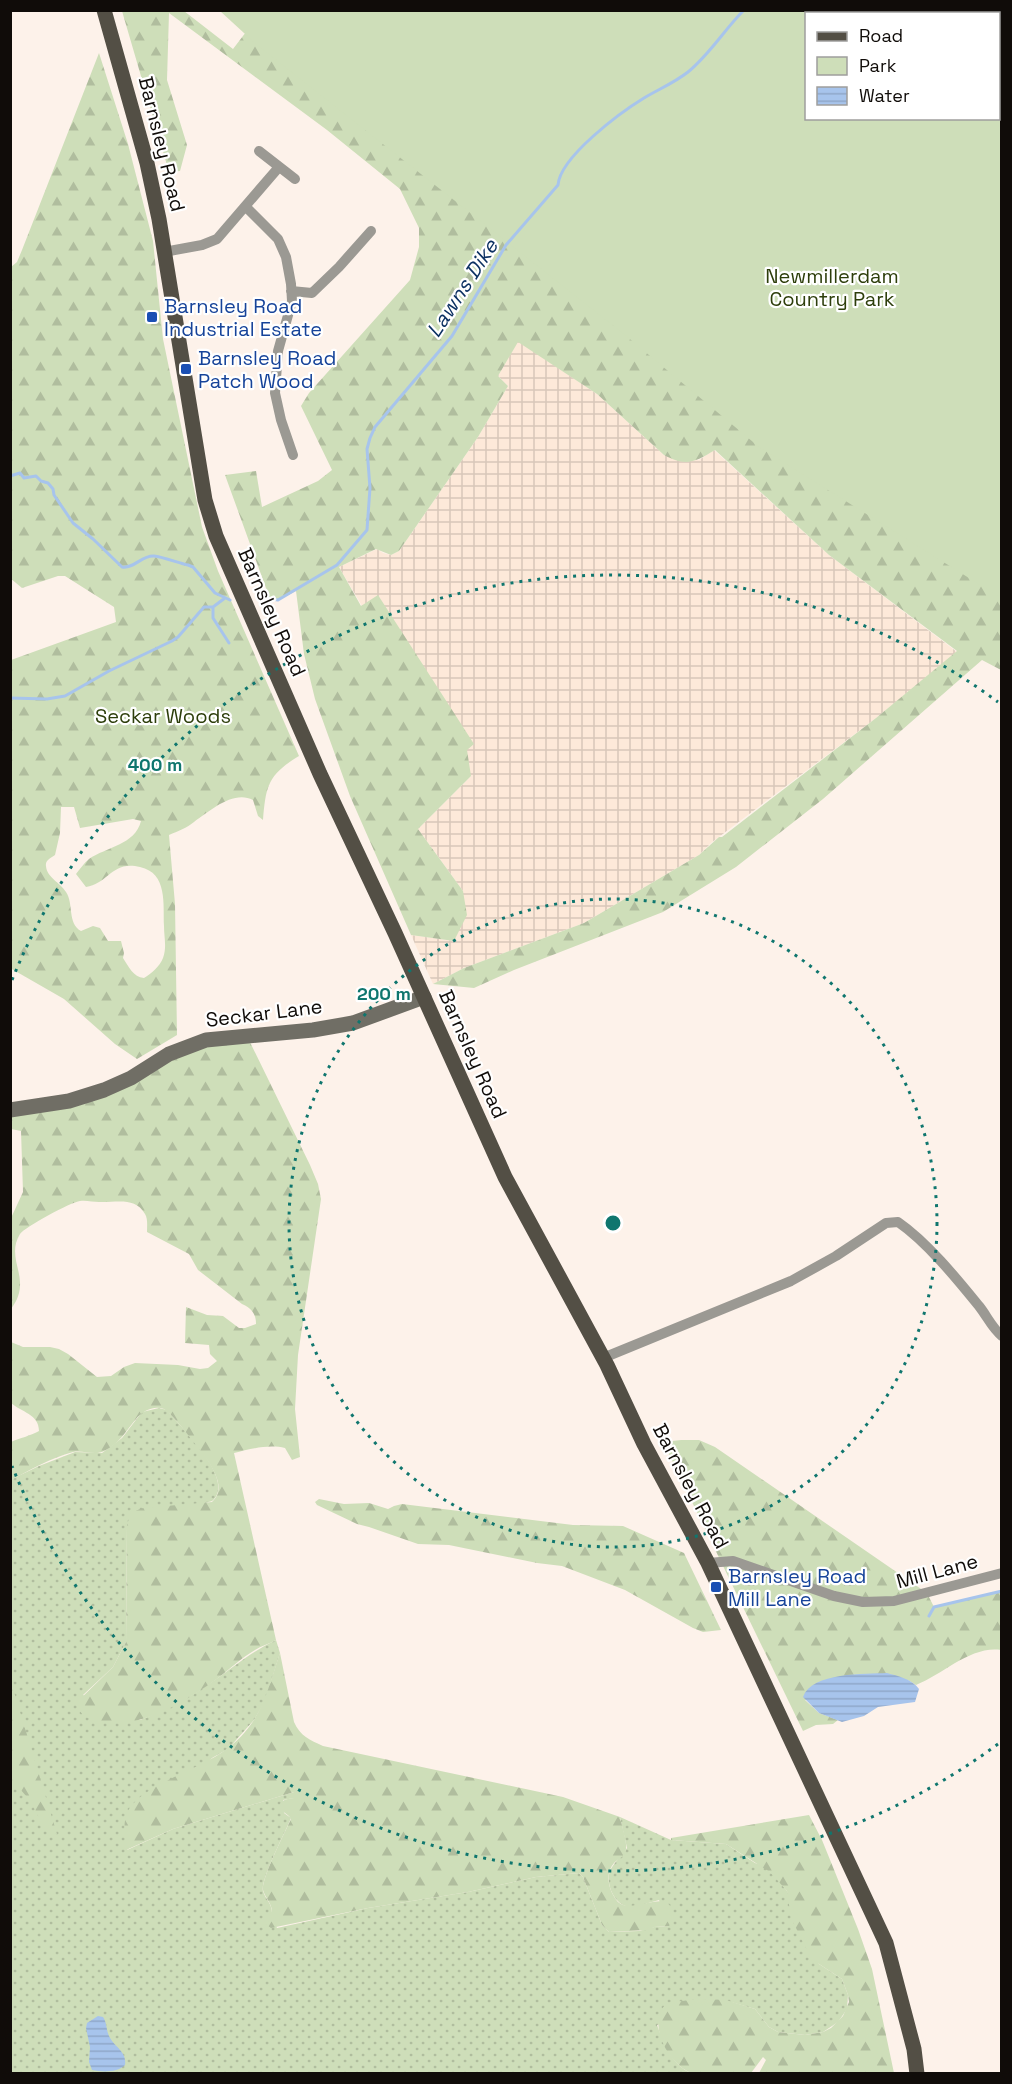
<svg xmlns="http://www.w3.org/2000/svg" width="1012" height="2084" font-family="'Space Grotesk',sans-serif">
	<defs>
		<pattern id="industrial-grid" width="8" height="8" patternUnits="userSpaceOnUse" patternTransform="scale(1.5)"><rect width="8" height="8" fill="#fde9d9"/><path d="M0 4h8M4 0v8" fill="none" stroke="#d8c7b9"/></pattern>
		<pattern id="grass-dots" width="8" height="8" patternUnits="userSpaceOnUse" patternTransform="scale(1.5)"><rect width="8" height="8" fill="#cedeb9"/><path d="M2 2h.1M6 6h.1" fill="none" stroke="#b0bd9e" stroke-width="1.8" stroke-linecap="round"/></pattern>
		<pattern id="forest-firs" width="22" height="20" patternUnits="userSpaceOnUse" patternTransform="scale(1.5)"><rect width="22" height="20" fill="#cedeb9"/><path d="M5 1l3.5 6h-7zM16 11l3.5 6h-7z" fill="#b0bd9e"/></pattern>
		<pattern id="water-rules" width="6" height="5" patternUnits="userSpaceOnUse" patternTransform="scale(1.5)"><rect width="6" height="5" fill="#a7c4ec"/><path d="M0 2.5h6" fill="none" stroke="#8fa7c9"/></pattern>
	</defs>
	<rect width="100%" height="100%" fill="#fdf2ea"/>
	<!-- industrial -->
	<path fill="url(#industrial-grid)" d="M518,341L597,394L664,455L699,460L714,450L829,555L957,652L876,718L711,843L699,855L584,923L464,968L433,984L411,935L454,941L463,891L418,829L471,776L378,596L362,606L339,567L377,549L383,553L391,555L399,551L478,437L508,386L498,376Z"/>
	<!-- grass -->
	<path fill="url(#grass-dots)" d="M159,1408L167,1410C181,1428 237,1480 212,1501L127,1526L126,1642L113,1667L83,1695L140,1720C163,1711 186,1700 206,1686C232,1669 247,1654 276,1640L280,1653L265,1701L254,1720L228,1749L212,1758L127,1850L173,1829L294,1792V1798L283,1800L284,1813L291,1818C286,1831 260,1880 263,1891C265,1899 272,1903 272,1913H269L277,1928L368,1908L468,1892L536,1877L579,1873L583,1877L602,1925L609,1932L639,1931L654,1927L669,1926L659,1900C650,1902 639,1907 631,1907C615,1907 605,1884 610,1871C614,1862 621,1857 627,1848L620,1817L671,1840L726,1844L755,1863L764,1866L778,1879L787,1891L819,1964L842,1979L848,1995L847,2009L838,2022L823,2032L805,2035L778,2032L769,2027L755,2009L731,2002L657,2025C664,2044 672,2065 691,2073H11L10,1480L39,1466L75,1452L102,1453L122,1438L142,1412Z"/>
	<!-- forest -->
	<path fill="url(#forest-firs)" fill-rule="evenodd" d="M122,11H184L233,49L246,32L226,11H1001V670L982,660L823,799L736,867L663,912L514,970L474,988L433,984L464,968L584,923L699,855L719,837H722L876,718L957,651L829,555L715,450C695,462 686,467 664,455L597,394L518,342L498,376L508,386L478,437L399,551L391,555L376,549L339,567L361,606L378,595L474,744L467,750L471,776L418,829L463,891L467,915L454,941L411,935L350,796L315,699L304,654L296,591L278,600L270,599L225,475L256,471L262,507L318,481L332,470L301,406L309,393L410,280L419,247V228L400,189L327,130L169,13L167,80L187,145L180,171L169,172ZM806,14H998V118H806Z
		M99,53L128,144L153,241L163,339L202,527L218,571L299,756C268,775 266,785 263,820L258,816L253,800C233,790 210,811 194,822C187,828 178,831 169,835L175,904L177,1035L137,1059L115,1044L64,999L10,968L11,660L116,622L114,607L65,576H58L22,588L10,578L11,267L17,262L22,250ZM61,807H74L80,828L133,819L141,821C135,845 106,847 89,859C84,863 80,869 76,874L86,887C108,884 112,860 140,867C168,873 163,905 164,926C164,937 167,947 163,958C160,966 151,974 144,978C133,977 129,967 123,958L124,953L121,941H108L100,928L93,926L81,931C67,923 74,904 66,892C60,882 47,878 46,866C45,860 51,858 55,855L60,833Z
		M247,1036L310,1165L318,1184L321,1199L298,1355L295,1409L300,1457L292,1460L285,1448C269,1444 250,1449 234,1453L276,1640C269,1644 261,1646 255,1650C241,1658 230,1669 218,1678C185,1702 141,1730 99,1721C86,1718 79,1715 77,1702L113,1667L126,1642L127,1526C129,1515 133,1511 143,1508L212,1502C225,1490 216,1474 208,1461C202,1452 172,1413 164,1409C154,1405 142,1411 136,1419C126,1431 119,1444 104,1451C95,1456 83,1450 73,1452C51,1458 30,1470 11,1480V1442C20,1438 30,1436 39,1431C39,1414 21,1412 11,1403V1342L23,1347H50L59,1349L68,1354L97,1377L111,1376L124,1367L135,1363L178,1365L200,1369L208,1368L217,1361L210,1354L209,1345L185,1343L186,1307L207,1315L223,1316L239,1328H245L256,1324C256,1313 251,1308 242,1304L198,1270L189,1254L147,1232C147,1226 148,1219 145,1214C135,1196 115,1203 99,1202C93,1202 86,1200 80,1201C71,1202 25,1227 20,1234C4,1260 34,1279 11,1309V1218L23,1192L21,1131L11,1129V1110L69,1101L169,1054Z
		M681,1440H699L715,1447L927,1593L934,1607L1001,1591V1650C970,1646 944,1674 916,1685L908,1680L805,1700L819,1713L838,1720L833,1724L816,1725L803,1731L663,1442Z
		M319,1499L344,1504L369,1503L388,1509L394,1506L402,1504L573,1525L623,1526L684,1553L721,1630L703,1632L693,1628L625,1590L562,1566L537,1563L449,1545L418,1544L369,1527L357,1524L317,1505L315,1502Z
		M280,1653L294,1722C300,1736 310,1740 323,1746L563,1797L620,1817C622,1827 627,1840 626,1849C625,1857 619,1858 614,1863C604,1874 609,1892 618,1902C634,1917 675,1881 673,1921L669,1926L654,1927L649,1930L609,1932L602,1925L583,1877L579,1873L536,1877L468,1892L368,1908L271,1928L264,1923L265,1914L272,1912C272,1903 265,1898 263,1890C261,1879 285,1832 291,1819C288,1813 282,1813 279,1807C281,1799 287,1799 294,1798V1792L173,1829L126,1850C125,1837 122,1820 129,1809C146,1783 202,1769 228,1748C262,1722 267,1691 280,1653Z
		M11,1682L57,1834C42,1833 38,1813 31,1802C25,1794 18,1787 12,1780Z
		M809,1815L822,1840L858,1929L872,1969L894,2073H759L766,2060L763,2057L751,2073H691C669,2064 645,2023 667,2003L697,1999L726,2000L755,2009L769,2027L778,2032L805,2035L823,2032L831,2028L843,2016L849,2002L848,1995L842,1979L819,1964L809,1954L791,1918L787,1891L770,1872L726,1844L671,1840V1838Z"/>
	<!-- park -->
	<path fill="#cedeb9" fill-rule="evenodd" d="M220,11H1001V598L759,447L625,335L256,44ZM806,14H998V118H806Z"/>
	<!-- water -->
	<path fill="url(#water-rules)" d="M887,1673C898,1676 912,1679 919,1689L915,1702L878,1707L864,1716L842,1722L819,1713L803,1697C812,1672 865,1674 887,1673Z
		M98,2016L103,2017C107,2023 106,2029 109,2036C114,2047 127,2051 125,2065C117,2073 102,2072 92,2070L89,2062L90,2047L86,2028L87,2023Z"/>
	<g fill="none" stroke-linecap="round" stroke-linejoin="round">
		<!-- stream -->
		<path stroke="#a7c4ec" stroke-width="3" d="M10,476L20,473L24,478L36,476L41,481L48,483L53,489L54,495L73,523L93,539L122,567C134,569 142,555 154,556C163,557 179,563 188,565L193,567L215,593L230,600
			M264,598L278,600L337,565L367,530L370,488L367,449L370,438L375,427L452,336L506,245L558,185C560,157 621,112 644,98C659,89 674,83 688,72C710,54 724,30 744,10
			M213,607V618L229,643
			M10,698L47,699L65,696L109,671L172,641L178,637L204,607H213L225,598
			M929,1616L934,1607L1002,1591"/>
		<!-- street -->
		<path stroke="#9b9993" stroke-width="10" d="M259,151L295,179
			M246,207L278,239L286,257L291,284L292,301L278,351L275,393L281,420L293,455
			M164,252L202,245L217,239L279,167
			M291,291L312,293L339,267L371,231
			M603,1358L791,1281L836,1256L886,1223L898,1222C927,1242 957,1279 979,1306C987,1316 992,1328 1002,1336
			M708,1563L733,1561L834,1596L863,1602L894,1601L1002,1573"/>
		<!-- secondary -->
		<path stroke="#706e65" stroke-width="15" d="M10,1110L69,1101L104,1090L131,1078L169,1054L206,1040L313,1030L353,1023L424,997"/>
		<!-- primary -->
		<path stroke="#534f45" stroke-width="15" d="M104,10L147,163L159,219L205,500L216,536L320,774L395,933L505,1177L607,1365L644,1444L708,1563L886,1943L914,2049L917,2074"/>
	</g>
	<!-- distance rings -->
	<g fill="none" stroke="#0f766e" stroke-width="3" stroke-dasharray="3 6">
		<circle cx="613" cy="1223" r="324"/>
		<path d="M998 1744A648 648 0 0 1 12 1466M12 980A648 648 0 0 1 998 702"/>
	</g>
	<!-- markers -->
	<g fill="#1a4fb4" stroke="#fff" stroke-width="2">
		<rect x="146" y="311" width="12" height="12" rx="3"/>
		<rect x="180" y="363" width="12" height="12" rx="3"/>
		<rect x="710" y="1581" width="12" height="12" rx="3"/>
	</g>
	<g text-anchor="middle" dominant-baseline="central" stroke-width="4.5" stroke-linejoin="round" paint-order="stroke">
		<!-- street labels -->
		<g font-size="20" fill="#100c09" stroke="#fff">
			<text transform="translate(162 144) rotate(76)">Barnsley Road</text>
			<text transform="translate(272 612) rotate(66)">Barnsley Road</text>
			<text transform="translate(264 1013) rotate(-7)">Seckar Lane</text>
			<text transform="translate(473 1054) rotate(66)">Barnsley Road</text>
			<text transform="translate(691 1486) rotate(62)">Barnsley Road</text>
			<text transform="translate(937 1571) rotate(-15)">Mill Lane</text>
		</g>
		<!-- park labels -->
		<g font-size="20" fill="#2d3e0b" stroke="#fff">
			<text x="832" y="276">Newmillerdam<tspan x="832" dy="23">Country Park</tspan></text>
			<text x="163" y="716">Seckar Woods</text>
		</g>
		<!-- transit labels -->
		<g font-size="20" fill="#164399" stroke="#fff" text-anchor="start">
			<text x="164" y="306">Barnsley Road<tspan x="164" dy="23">Industrial Estate</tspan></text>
			<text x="198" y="358">Barnsley Road<tspan x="198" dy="23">Patch Wood</tspan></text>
			<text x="728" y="1576">Barnsley Road<tspan x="728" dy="23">Mill Lane</tspan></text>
		</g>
		<!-- water labels -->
		<g font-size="21" font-style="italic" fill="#0c3162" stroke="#fff">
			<text transform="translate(462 288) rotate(-57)">Lawns Dike</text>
		</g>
	</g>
	<circle cx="613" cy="1223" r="9" fill="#0f766e" stroke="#fff" stroke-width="3"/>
	<g font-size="18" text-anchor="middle" font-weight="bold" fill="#0f766e" stroke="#fff" stroke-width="4.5" stroke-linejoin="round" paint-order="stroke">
		<text x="155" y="771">400 m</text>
		<text x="384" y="1000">200 m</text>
	</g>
	<!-- border -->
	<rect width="1012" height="2084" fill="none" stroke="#100c09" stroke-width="24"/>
	<!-- legend -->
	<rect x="805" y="12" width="195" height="108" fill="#ffffff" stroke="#9f9e9d" stroke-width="1.5"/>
	<rect x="817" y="32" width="30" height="9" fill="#534f45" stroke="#9f9e9d" stroke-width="1.5"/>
	<text x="859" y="42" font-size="18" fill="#100c09">Road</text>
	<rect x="817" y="57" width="30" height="18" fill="#cedeb9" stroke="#9f9e9d" stroke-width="1.5"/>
	<text x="859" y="72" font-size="18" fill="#100c09">Park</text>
	<rect x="817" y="87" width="30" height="18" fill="url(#water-rules)" stroke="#9f9e9d" stroke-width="1.5"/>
	<text x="859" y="102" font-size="18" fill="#100c09">Water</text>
</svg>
